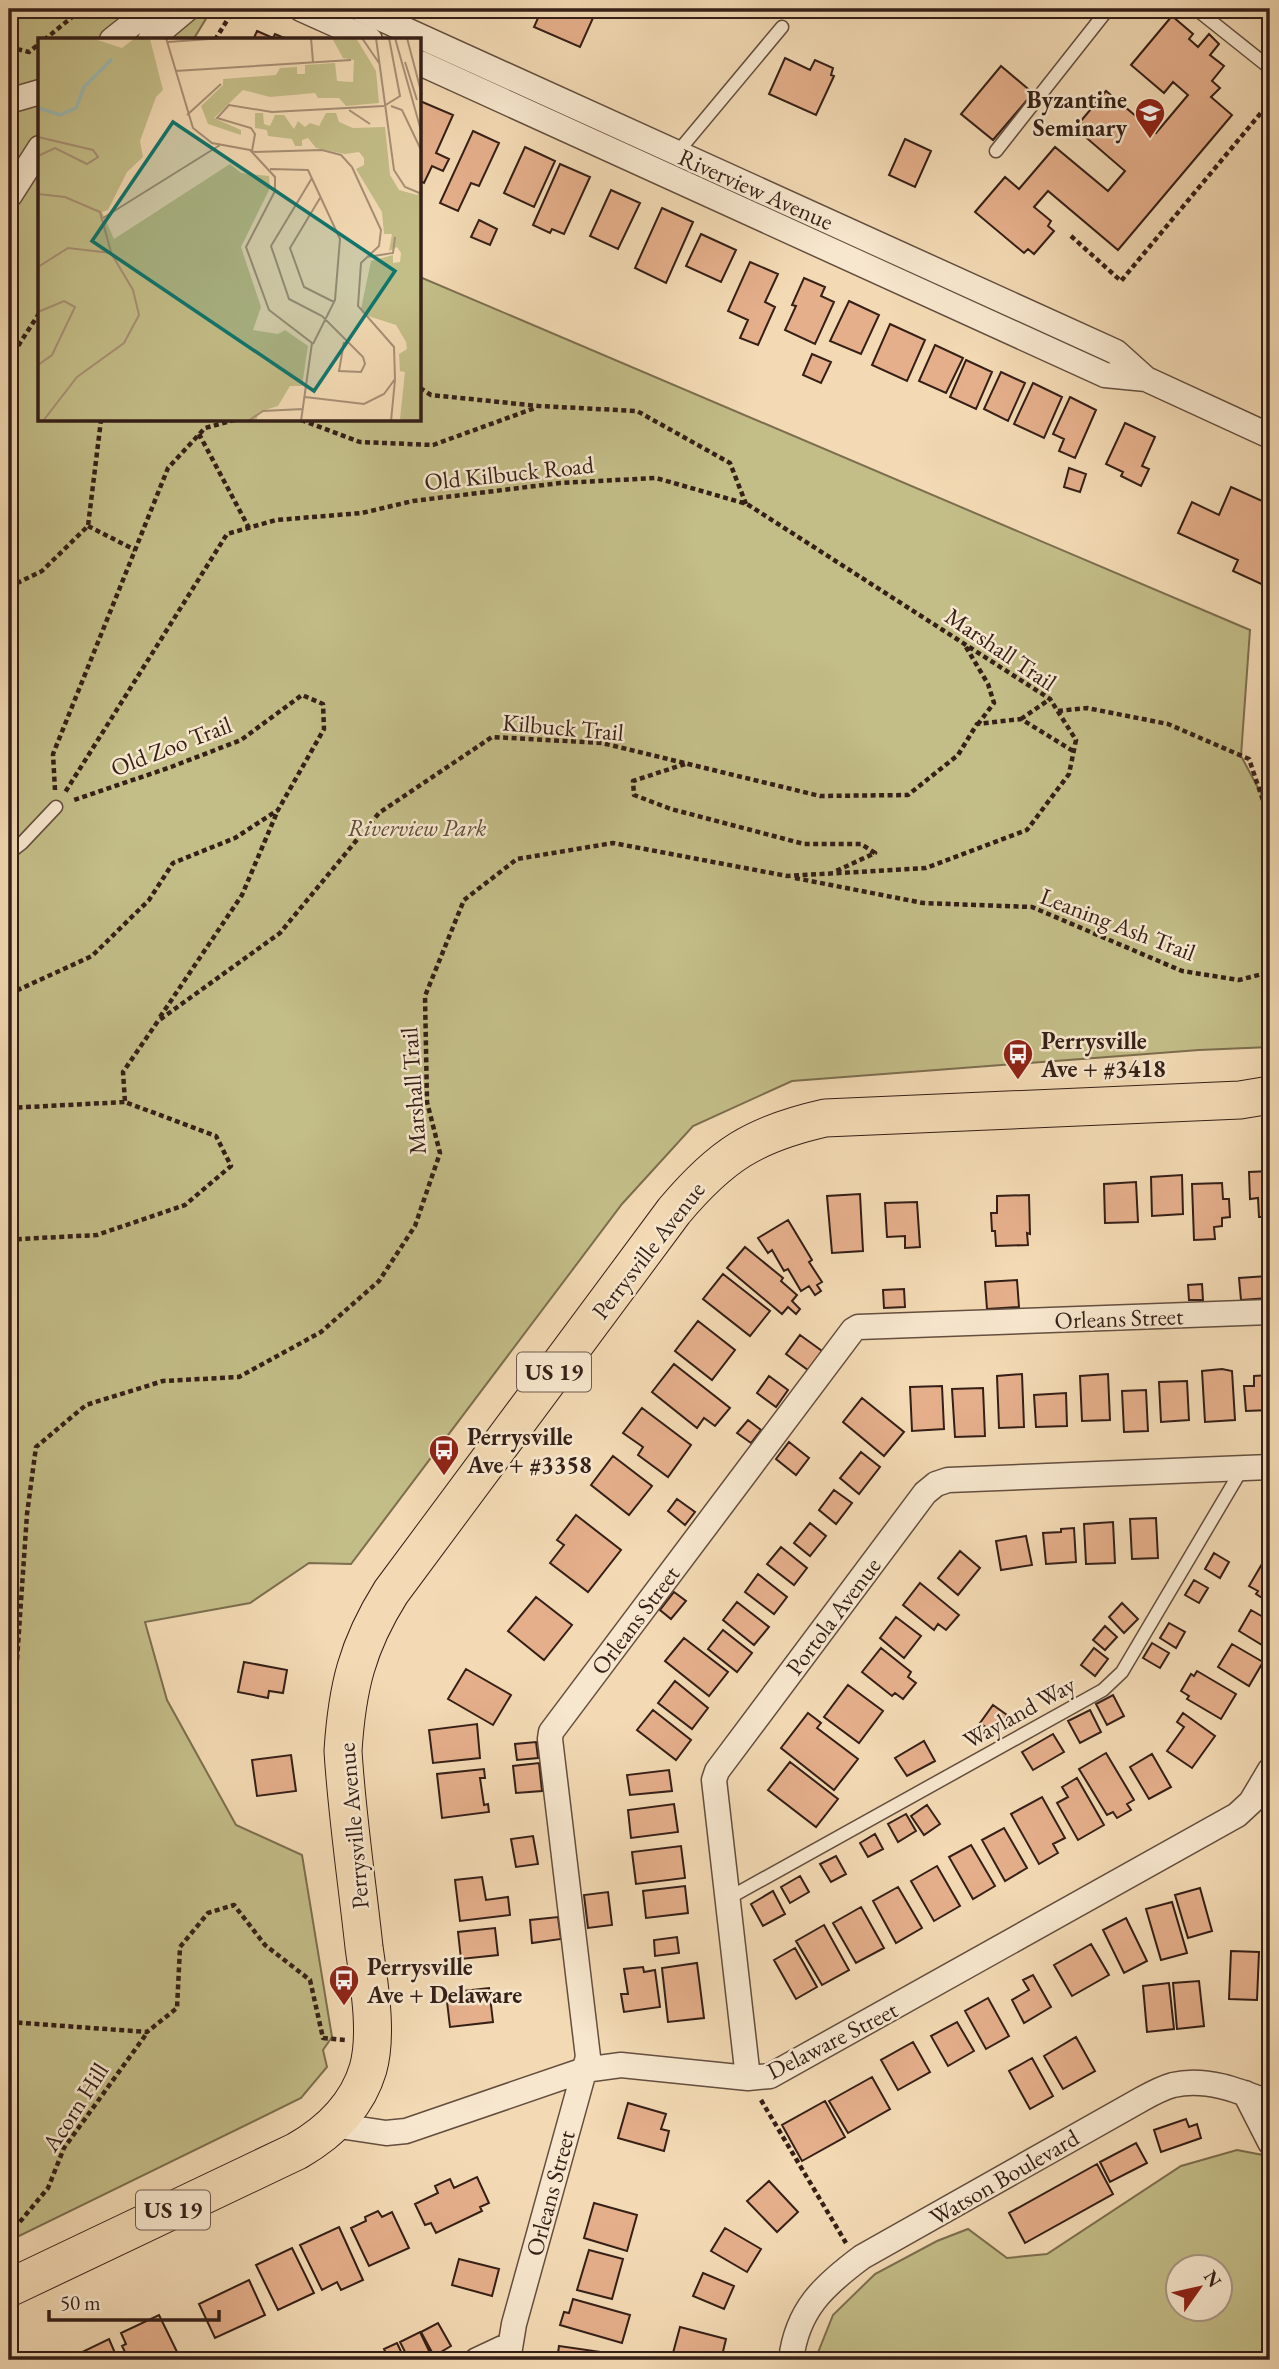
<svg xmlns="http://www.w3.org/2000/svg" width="1279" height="2369" font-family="'EB Garamond',serif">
	<rect width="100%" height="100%" fill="#f3dab4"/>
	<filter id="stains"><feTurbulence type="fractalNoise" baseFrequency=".00286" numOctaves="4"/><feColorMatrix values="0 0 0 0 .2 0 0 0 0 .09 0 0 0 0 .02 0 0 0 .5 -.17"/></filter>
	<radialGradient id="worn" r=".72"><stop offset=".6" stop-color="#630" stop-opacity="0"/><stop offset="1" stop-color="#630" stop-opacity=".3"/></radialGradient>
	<!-- green -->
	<path fill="#c3bd87" stroke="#7c6e4f" stroke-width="2" fill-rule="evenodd" d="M9,9H212L193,40H40V420H420V277L1250,630L1241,756L1270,810V1047L1199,1050L792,1081L693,1126L622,1204L351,1564L309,1563L250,1603L145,1622L167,1700L236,1825L302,1855L332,2037L323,2050L327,2067L301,2098L9,2241Z
		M1237,2150L1268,2156L1270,2158V2360H815L833,2315L875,2274L937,2241L968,2229L1007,2258L1047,2254L1181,2166ZM1178,2268H1220V2310H1178Z"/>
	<!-- building -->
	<path fill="#e5af8b" stroke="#351f17" stroke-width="2" d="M542,9H597L580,47L534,27Z
		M1172,16L1193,34L1189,39L1198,47L1209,34L1219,44L1210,55L1224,66L1212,81L1220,88L1211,97L1232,115L1118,250L1048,191L1034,207L1051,221L1048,226L1054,231L1034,254L1028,249L1024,253L975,212L1005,177L1019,189L1055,147L1108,191L1125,171L1075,128L1106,91L1156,133L1188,95L1173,82L1164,93L1131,65Z
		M257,31L273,38L275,34L289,40H253Z
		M785,58L810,70L815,60L833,68L831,75L834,76L816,115L769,94Z
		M1001,66L1033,93L993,140L961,114Z
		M420,101L453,115L436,153L449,159L443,171L432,166L424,183L420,181Z
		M473,131L499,143L479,186L471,183L458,211L440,203Z
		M905,139L931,151L915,187L889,175Z
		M525,147L555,161L534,207L504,193Z
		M560,164L590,177L564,234L552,229L550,233L533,225Z
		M611,190L640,203L618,249L590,236Z
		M662,208L693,222L666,283L635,268Z
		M479,220L497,229L490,245L471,237Z
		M701,234L736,250L721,282L686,266Z
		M750,262L778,274L765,302L775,307L758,345L740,338L748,320L728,311Z
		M804,278L825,287L821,296L834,302L815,344L785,330L796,306L792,305Z
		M849,301L879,315L861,354L830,341Z
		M890,324L925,340L907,381L872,365Z
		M935,345L963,358L946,393L919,381Z
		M812,354L831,362L821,383L803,375Z
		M966,360L992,372L976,409L950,397Z
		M1001,372L1025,383L1008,421L984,409Z
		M1033,383L1062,397L1044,438L1014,424Z
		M1070,397L1096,410L1075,458L1059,451L1064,439L1053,434Z
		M1125,423L1155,437L1142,466L1149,469L1141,486L1121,476L1123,472L1106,464Z
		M1069,468L1086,474L1080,492L1064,487Z
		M1231,487L1262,501L1265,495L1270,497V588L1233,571L1238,560L1178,533L1192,502L1219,515Z
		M1270,1171V1217H1259L1258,1198L1250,1199L1249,1172Z
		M1182,1175L1183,1214L1152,1216L1151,1177Z
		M1136,1182L1138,1222L1105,1223L1104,1184Z
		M1222,1183L1223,1199H1229L1230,1217L1222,1218V1226L1214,1227L1215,1239L1194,1240L1192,1184Z
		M860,1194L863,1251L832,1253L827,1196Z
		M1029,1195L1030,1234L1027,1233L1028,1245L996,1246L995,1231H992L991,1213H997V1196Z
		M917,1202L920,1247L905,1248V1236L887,1237L885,1203Z
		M788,1220L812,1260L809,1262L822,1282L817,1285L821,1291L815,1295L809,1286L801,1291L788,1269L784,1271L772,1250L768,1253L758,1238Z
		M745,1247L783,1278L781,1281L797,1295L792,1301L800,1309L796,1314L788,1307L782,1314L727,1268Z
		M723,1274L770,1311L750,1336L703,1299Z
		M1267,1276L1269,1298L1241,1300L1239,1278Z
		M1017,1280L1019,1307L987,1309L985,1282Z
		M1202,1284L1203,1300H1189L1188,1285Z
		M904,1289L905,1307L884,1308L883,1290Z
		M698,1321L735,1350L712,1380L675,1351Z
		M800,1335L822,1351L808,1370L786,1354Z
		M674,1364L730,1408L715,1426L704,1418L697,1428L652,1392Z
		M1222,1369L1232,1371L1235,1420L1205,1422L1202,1371Z
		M1022,1374L1024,1427L999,1428L997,1376Z
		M1108,1374L1110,1420L1082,1421L1080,1376Z
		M1270,1375V1410L1246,1411L1244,1386H1254V1376Z
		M769,1376L788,1390L776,1407L757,1393Z
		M1187,1381L1189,1420L1161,1422L1159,1382Z
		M942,1386L944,1429L912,1431L910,1387Z
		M983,1388L985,1436L955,1437L952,1389Z
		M1146,1390L1148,1431L1124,1432L1122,1391Z
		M1066,1393L1067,1426L1036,1427L1034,1395Z
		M862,1398L904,1432L884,1456L843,1422Z
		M642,1408L691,1445L668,1477L638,1455L643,1447L623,1433Z
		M748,1420L761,1430L751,1443L737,1433Z
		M789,1442L809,1458L796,1475L776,1459Z
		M861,1452L880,1467L859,1494L840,1478Z
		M613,1456L652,1486L629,1515L591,1485Z
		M834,1490L852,1503L836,1524L819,1510Z
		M677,1499L695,1512L685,1525L668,1511Z
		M576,1515L621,1550L588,1592L550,1563L564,1545L557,1540Z
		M1156,1518L1158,1558L1132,1559L1130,1519Z
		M1113,1522L1115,1563L1086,1564L1084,1524Z
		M810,1523L826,1536L810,1556L794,1543Z
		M1074,1528L1076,1562L1046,1564L1043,1533L1061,1532V1529Z
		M1026,1536L1032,1565L1001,1570L996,1541Z
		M781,1547L807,1568L794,1585L767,1564Z
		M960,1551L980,1568L958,1595L938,1578Z
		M1214,1553L1229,1562L1220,1578L1205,1569Z
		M1262,1564L1270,1569V1603L1256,1594L1258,1591L1249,1586Z
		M758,1574L787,1597L774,1614L745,1592Z
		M1194,1580L1208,1588L1199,1603L1185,1595Z
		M920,1583L959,1615L946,1630L938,1624L934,1630L903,1605Z
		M674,1592L686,1601L671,1619L660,1610Z
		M536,1597L572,1625L544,1660L508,1631Z
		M737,1602L769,1627L754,1645L723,1620Z
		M1122,1603L1138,1619L1124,1633L1109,1617Z
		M1251,1610L1270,1621V1642L1267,1648L1239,1631Z
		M896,1617L921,1636L904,1658L880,1638Z
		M1169,1623L1185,1632L1176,1648L1160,1638Z
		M1105,1626L1117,1637L1105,1650L1093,1640Z
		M723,1630L752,1653L737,1672L708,1649Z
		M684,1638L728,1672L709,1696L665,1661Z
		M1152,1643L1169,1653L1160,1668L1143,1658Z
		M1232,1644L1263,1662L1249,1686L1218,1667Z
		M881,1648L911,1672L908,1677L916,1683L903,1699L895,1693L892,1696L862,1672Z
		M1094,1648L1108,1659L1095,1676L1081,1665Z
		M244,1662L287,1670L283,1693L269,1691L268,1698L238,1692Z
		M466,1669L511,1695L493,1725L448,1699Z
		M1197,1671L1236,1694L1221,1719L1187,1699L1189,1696L1181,1691L1191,1674L1194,1676Z
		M675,1681L708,1708L692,1729L658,1703Z
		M848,1685L883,1711L859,1743L824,1717Z
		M1113,1695L1124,1716L1107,1725L1096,1704Z
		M993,1705L1007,1715L994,1733L980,1723Z
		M653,1710L691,1740L676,1760L637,1730Z
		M1090,1710L1101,1732L1080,1743L1068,1721Z
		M808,1713L821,1723L817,1728L858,1759L834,1790L781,1748Z
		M1183,1713L1215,1736L1192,1768L1167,1751L1184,1727L1177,1722Z
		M477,1724L480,1758L433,1763L429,1730Z
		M1053,1734L1064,1752L1033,1770L1022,1752Z
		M924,1741L935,1761L907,1776L895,1758Z
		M536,1742L538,1758L517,1760L515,1744Z
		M1106,1753L1134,1800L1127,1804L1131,1810L1117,1818L1113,1812L1107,1815L1079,1769Z
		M1152,1754L1171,1787L1149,1799L1130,1767Z
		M291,1755L296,1791L257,1796L252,1760Z
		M790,1762L838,1799L816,1827L768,1790Z
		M539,1763L542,1791L516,1793L513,1766Z
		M484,1769L485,1778H480L484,1805L488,1804L489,1812L442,1818L437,1774Z
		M669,1770L672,1791L630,1795L627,1775Z
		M1077,1778L1104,1825L1078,1840L1057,1803L1068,1797L1062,1787Z
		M1042,1797L1065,1838L1053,1844L1058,1853L1039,1864L1011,1814Z
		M674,1804L678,1832L631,1838L628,1810Z
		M927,1805L940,1824L924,1835L911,1816Z
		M906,1814L916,1831L898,1842L888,1824Z
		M1004,1828L1027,1868L1005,1881L982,1840Z
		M875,1834L883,1849L868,1857L860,1843Z
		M533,1836L538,1864L516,1867L511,1839Z
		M971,1845L995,1886L973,1899L949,1857Z
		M681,1846L685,1878L636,1884L632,1852Z
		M836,1856L846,1874L831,1882L820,1864Z
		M937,1866L960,1906L934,1921L911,1881Z
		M800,1876L809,1892L790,1903L781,1887Z
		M482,1877L486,1900L508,1897L510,1915L460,1921L455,1880Z
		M685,1886L688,1913L646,1918L643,1891Z
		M898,1887L922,1928L896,1943L873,1901Z
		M1200,1888L1212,1931L1188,1938L1175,1895Z
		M773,1891L785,1914L763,1926L751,1904Z
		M608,1892L612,1925L588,1928L584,1895Z
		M1172,1902L1187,1953L1161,1960L1146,1909Z
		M861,1907L884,1948L856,1963L833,1923Z
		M558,1917L561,1939L532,1943L530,1920Z
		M1126,1918L1147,1961L1124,1973L1103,1930Z
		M824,1925L849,1970L822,1985L796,1941Z
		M495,1928L498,1955L461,1959L458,1932Z
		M677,1937L679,1953L655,1956L654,1940Z
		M1091,1944L1109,1975L1072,1996L1054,1965Z
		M795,1948L817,1987L796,1999L774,1960Z
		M1231,1951L1259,1952L1257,2000L1229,1999Z
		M697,1963L704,2018L668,2022L662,1968Z
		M643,1967L644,1972L655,1970L660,2007L624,2012L621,1994H628L624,1969Z
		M1033,1975L1051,2007L1024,2023L1012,2000L1029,1990L1023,1980Z
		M1199,1981L1204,2026L1177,2029L1173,1983Z
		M1169,1983L1174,2029L1147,2032L1143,1986Z
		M489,1988L493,2022L450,2027L446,1993Z
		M988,1998L1009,2036L986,2049L965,2011Z
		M957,2022L974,2051L948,2066L931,2036Z
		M1076,2037L1095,2071L1063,2089L1044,2056Z
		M913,2042L930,2072L898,2090L881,2060Z
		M1032,2058L1053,2096L1030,2109L1009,2071Z
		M872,2077L890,2109L848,2133L829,2101Z
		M825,2101L845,2137L802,2161L782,2125Z
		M628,2103L666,2114L661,2129L669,2131L664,2151L618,2138Z
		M1186,2119L1189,2127L1197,2124L1201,2138L1161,2152L1154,2130Z
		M1136,2143L1147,2163L1110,2182L1100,2162Z
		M1097,2164L1113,2194L1025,2243L1009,2213Z
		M477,2177L489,2203L480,2207L482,2211L436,2233L431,2223L425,2225L415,2204L438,2193L435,2186L450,2179L454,2188Z
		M769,2181L798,2212L777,2232L747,2201Z
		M594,2203L637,2215L627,2251L584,2238Z
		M378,2211L382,2217L392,2212L409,2248L369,2266L351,2228L366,2221L365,2217Z
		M339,2227L363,2280L341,2290L337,2282L322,2290L300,2245Z
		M725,2228L761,2249L747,2272L711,2251Z
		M292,2248L314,2293L278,2310L256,2265Z
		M589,2250L623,2259L612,2299L577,2290Z
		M459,2259L499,2269L492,2296L452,2285Z
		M703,2273L734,2286L724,2309L693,2296Z
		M249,2280L265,2315L215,2338L199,2304Z
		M573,2299L630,2315L622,2343L560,2325L564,2312L569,2313Z
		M159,2315L181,2360H129L122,2346L126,2344L121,2333Z
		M438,2323L451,2346L434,2356L421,2332Z
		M680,2327L726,2339L721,2360H701L673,2353Z
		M420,2332L431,2355L421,2360H409L400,2342Z
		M109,2339L118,2360H78L76,2355Z
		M397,2343L405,2360H389L384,2349Z
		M559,2346L601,2352L599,2360H557Z"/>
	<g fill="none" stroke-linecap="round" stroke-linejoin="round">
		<!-- lane casing -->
		<g stroke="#644e3e" stroke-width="15">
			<path id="lane" d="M1196,9L1270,68
				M996,151L1108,9
				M676,154L782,27
				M9,853L22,843L56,807
				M727,1899L1103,1690L1122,1672L1242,1469"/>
		</g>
		<!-- street casing -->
		<g stroke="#644e3e" stroke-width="27">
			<path id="street" d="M301,9L370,40
				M360,9L1116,352L1146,379
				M112,40L151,9
				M150,40L187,9
				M420,63L1105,375L1146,379L1270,436
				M9,101L40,92
				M10,195L40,148
				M748,2078L714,1780L717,1771L925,1493L936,1484L948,1480L1270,1467
				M1245,2093L1270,2142
				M333,2125L386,2133L406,2131L584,2070L621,2065L748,2078L770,2076L1237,1815L1251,1802L1270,1770
				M477,2360L509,2345
				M508,2360L514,2324L588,2057L550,1739L551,1732L853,1330L858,1327L1270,1312
				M791,2360C797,2310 823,2286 862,2257L1142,2099C1151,2094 1162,2088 1173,2085C1206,2077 1240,2091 1270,2103"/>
		</g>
		<!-- primary casing -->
		<g stroke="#351f17" stroke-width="39">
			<path id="primary" d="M9,2288L297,2151C330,2132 357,2106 368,2069C378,2034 369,1983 364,1947C357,1882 347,1816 343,1751C347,1688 357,1646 391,1592L674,1211C721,1155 754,1134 825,1118L1240,1100L1270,1095"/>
		</g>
		<!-- path -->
		<path stroke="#351f17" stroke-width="4.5" stroke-dasharray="5 3.5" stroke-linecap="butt" d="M44,40L82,9
			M215,40L234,9
			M9,47L29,52L40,43
			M1071,236L1121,281L1270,102
			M9,360L40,312
			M420,388L431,395L539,406L637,411L730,463L746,504
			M301,420L360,442L433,445L535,408
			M199,434L249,528
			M88,526L135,550
			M9,587L42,571L88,526L101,420
			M966,647L988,684L994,703L978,724
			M1058,711L1087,708L1168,724L1249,759L1270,821
			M1021,719L1050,699
			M685,764L633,781L634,795L671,809L804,844H861L875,853L834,872
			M55,790L53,754L168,468L205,428L234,420
			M795,878L923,903L1032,907L1182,971L1239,980L1270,972
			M9,994L92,956L149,900L173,863L235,838L278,810L324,729L323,704L302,695L241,740L171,767L71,801
			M160,1017L242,895L278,810
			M9,1108L125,1102
			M9,1243L20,1239L97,1235L185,1205L231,1166L216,1136L125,1102L123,1072L158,1021L280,933L379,813L492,737L602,743L820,796L908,795L958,755L977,724L1021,719L1073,751
			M9,1727L15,1689L27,1514L36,1447L86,1405L163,1381L239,1377L321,1332L379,1281L415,1226L440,1153L427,1102L425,996L464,900L517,859L613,843L787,876L926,868L1027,830L1069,774L1076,740L1050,699L747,504L656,478L560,483L413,501L362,513L276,520L227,534L64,794
			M9,2022L147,2032L177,2008L180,1947L208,1913L234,1905L265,1945L310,1980L323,2038L345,2040
			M761,2100L846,2243
			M9,2235L48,2188L64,2148L147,2033"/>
		<!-- lane -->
		<use href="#lane" stroke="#f7e7ce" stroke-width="12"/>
		<!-- street -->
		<use href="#street" stroke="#f7e7ce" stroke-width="24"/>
		<!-- primary -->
		<use href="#primary" stroke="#f3dab4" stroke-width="37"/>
	</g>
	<!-- icons -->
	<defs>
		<g id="university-pin" transform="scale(1.575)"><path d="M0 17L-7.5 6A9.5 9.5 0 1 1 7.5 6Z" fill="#8f2418" stroke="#f7e7ce"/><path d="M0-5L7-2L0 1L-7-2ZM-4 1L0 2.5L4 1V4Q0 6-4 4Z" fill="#fff"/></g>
		<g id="bus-pin" transform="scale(1.575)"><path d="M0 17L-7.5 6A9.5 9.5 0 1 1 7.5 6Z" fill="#8f2418" stroke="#f7e7ce"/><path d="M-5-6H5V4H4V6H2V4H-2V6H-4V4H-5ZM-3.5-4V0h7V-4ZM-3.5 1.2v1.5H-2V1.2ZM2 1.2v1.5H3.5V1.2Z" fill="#fff"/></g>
	</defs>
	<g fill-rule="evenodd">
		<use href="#university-pin" x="1150" y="113"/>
		<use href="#bus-pin" x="1018" y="1054"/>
		<use href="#bus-pin" x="444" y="1450"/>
		<use href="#bus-pin" x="344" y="1980"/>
	</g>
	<g text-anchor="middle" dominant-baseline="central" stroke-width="5" stroke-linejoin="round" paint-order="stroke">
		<!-- shield labels -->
		<g fill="#f7e7ce" stroke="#6f5b4e" stroke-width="2">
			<rect x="517" y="1352.5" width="74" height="39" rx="5"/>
			<rect x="136" y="2190.5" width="74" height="39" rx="5"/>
		</g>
		<g font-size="23" font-weight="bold" fill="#351f17">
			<text x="554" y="1372">US 19</text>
			<text x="173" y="2210">US 19</text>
		</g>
		<!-- poi labels -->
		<g font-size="24" font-weight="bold" fill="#351f17" stroke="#f7e7ce" text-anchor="start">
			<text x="1127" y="99" text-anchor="end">Byzantine<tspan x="1127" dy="28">Seminary</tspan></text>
			<text x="1041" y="1040">Perrysville<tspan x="1041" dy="28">Ave + #3418</tspan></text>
			<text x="467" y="1436">Perrysville<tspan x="467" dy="28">Ave + #3358</tspan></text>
			<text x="367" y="1966">Perrysville<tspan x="367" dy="28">Ave + Delaware</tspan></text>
		</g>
		<!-- street labels -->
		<g font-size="24" fill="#351f17" stroke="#f7e7ce">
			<text transform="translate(756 189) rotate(24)">Riverview Avenue</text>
			<text transform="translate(509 473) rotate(-6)">Old Kilbuck Road</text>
			<text transform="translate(1001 649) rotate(34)">Marshall Trail</text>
			<text transform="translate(563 727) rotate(5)">Kilbuck Trail</text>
			<text transform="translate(171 746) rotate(-21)">Old Zoo Trail</text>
			<text transform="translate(1118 924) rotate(21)">Leaning Ash Trail</text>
			<text transform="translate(413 1091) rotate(-94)">Marshall Trail</text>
			<text transform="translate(648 1250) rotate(-52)">Perrysville Avenue</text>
			<text transform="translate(1119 1318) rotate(-2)">Orleans Street</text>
			<text transform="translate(833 1616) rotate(-53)">Portola Avenue</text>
			<text transform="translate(635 1620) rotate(-53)">Orleans Street</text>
			<text transform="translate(1019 1712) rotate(-29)">Wayland Way</text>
			<text transform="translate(353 1826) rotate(-95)">Perrysville Avenue</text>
			<text transform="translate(832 2040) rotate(-27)">Delaware Street</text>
			<text transform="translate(75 2107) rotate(-57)">Acorn Hill</text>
			<text transform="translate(1004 2177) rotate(-30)">Watson Boulevard</text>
			<text transform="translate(550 2193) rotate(-75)">Orleans Street</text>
		</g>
		<!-- park labels -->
		<g font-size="24" font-style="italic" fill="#604e39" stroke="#f7e7ce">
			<text x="417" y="827">Riverview Park</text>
		</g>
	</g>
	<!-- overview -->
	<g transform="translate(38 38)">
		<rect width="383" height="383" fill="#f3dab4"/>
		<path d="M0,0H53L84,10L97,0L112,1L125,52L118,59L102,103L105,119L89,134L70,172L64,174L76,201L192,126L203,135L231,138L232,150L203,209L223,269L215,292L240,296L247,292L270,308L264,348H252L240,368L221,374L218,383H0ZM294,0H318L338,33L341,65L308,68L301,60H280L277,55L232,59L205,52L176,80L203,92V97L170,86L163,68L185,47V41L238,37L242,30L259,29V36H267V27L297,25L299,43L315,44L316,22L305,20ZM217,75H225L226,86L232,88L237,77H246L256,91L260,83L267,89L272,85L281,88L288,75H298L301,84L315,90L347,89L352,137L361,152L379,157L383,150V383L362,381L367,334L362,333L361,316L369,311L368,304L358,287L330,278L323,271L333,223L355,217V225L362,224L363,215L359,209L351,213L354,196H346L344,174L318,131L326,127V120L321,114L307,116L278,110L270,100L264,102V108H257L254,101L230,98L229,92L217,90Z" fill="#c3bd87"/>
		<path fill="none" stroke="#9cbab2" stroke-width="3.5" d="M0,70L22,77L38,70L46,49L74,21"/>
		<path fill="none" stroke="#a78f75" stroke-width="2" d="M128,0L155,90L174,105L212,112L237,139V153L208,209L231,272L274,305L263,383M273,0L275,24M324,0L341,25M338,0L356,132L367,149L384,156M357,0L384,96M369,0L384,57M130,4L186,0M367,24L379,62M137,33L313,22M346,68L362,58L351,0M353,68L364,72L384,114M311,72L332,86M149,77L183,46M0,99L55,112L60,119L49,126L17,110L0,118M214,113L217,96L213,90L179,80L191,67L234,74L346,68M213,114L284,112L303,117L314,129L343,192L341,208L323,225L320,268L356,309L357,341L346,356L326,366L267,359M232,131L270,132L302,201L297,262L275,306M274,140L233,208L251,261L284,278L325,319L327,326L323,334L301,333L306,304M0,156L27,159L62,174L73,214M282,160L252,210L266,249L296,264M65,180L182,107M329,219L355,215L357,199M0,229L30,210L73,215L95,252L101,277L86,305L39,339L5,383M0,274L26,263L37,269L14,317L0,327M210,383L225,373L265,371M353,383L357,342"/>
		<path fill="#0f766e" fill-opacity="0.15" stroke="#0f766e" stroke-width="3.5" d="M135,84L357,233L276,353L54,203Z"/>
		<rect width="383" height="383" fill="none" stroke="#351f17" stroke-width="3.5"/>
	</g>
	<!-- margin -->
	<rect width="1279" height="2369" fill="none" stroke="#f3dab4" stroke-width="35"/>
	<rect x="10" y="10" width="1258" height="2348" fill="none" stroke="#351f17" stroke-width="3.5"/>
	<rect x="18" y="18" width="1244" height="2334" fill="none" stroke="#351f17" stroke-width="2"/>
	<!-- north arrow -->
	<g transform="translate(1199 2288) rotate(56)"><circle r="33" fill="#f7e7ce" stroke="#a99785" stroke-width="2"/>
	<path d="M0-5L12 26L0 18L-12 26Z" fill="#8f2418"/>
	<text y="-10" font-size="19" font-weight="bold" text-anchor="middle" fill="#351f17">N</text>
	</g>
	<!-- scale -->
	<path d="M49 2310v10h170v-10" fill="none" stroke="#351f17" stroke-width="3.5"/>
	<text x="60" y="2310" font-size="21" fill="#351f17" stroke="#f7e7ce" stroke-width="5" paint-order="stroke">50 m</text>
	<rect width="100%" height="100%" filter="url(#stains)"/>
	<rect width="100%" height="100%" fill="url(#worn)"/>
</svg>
